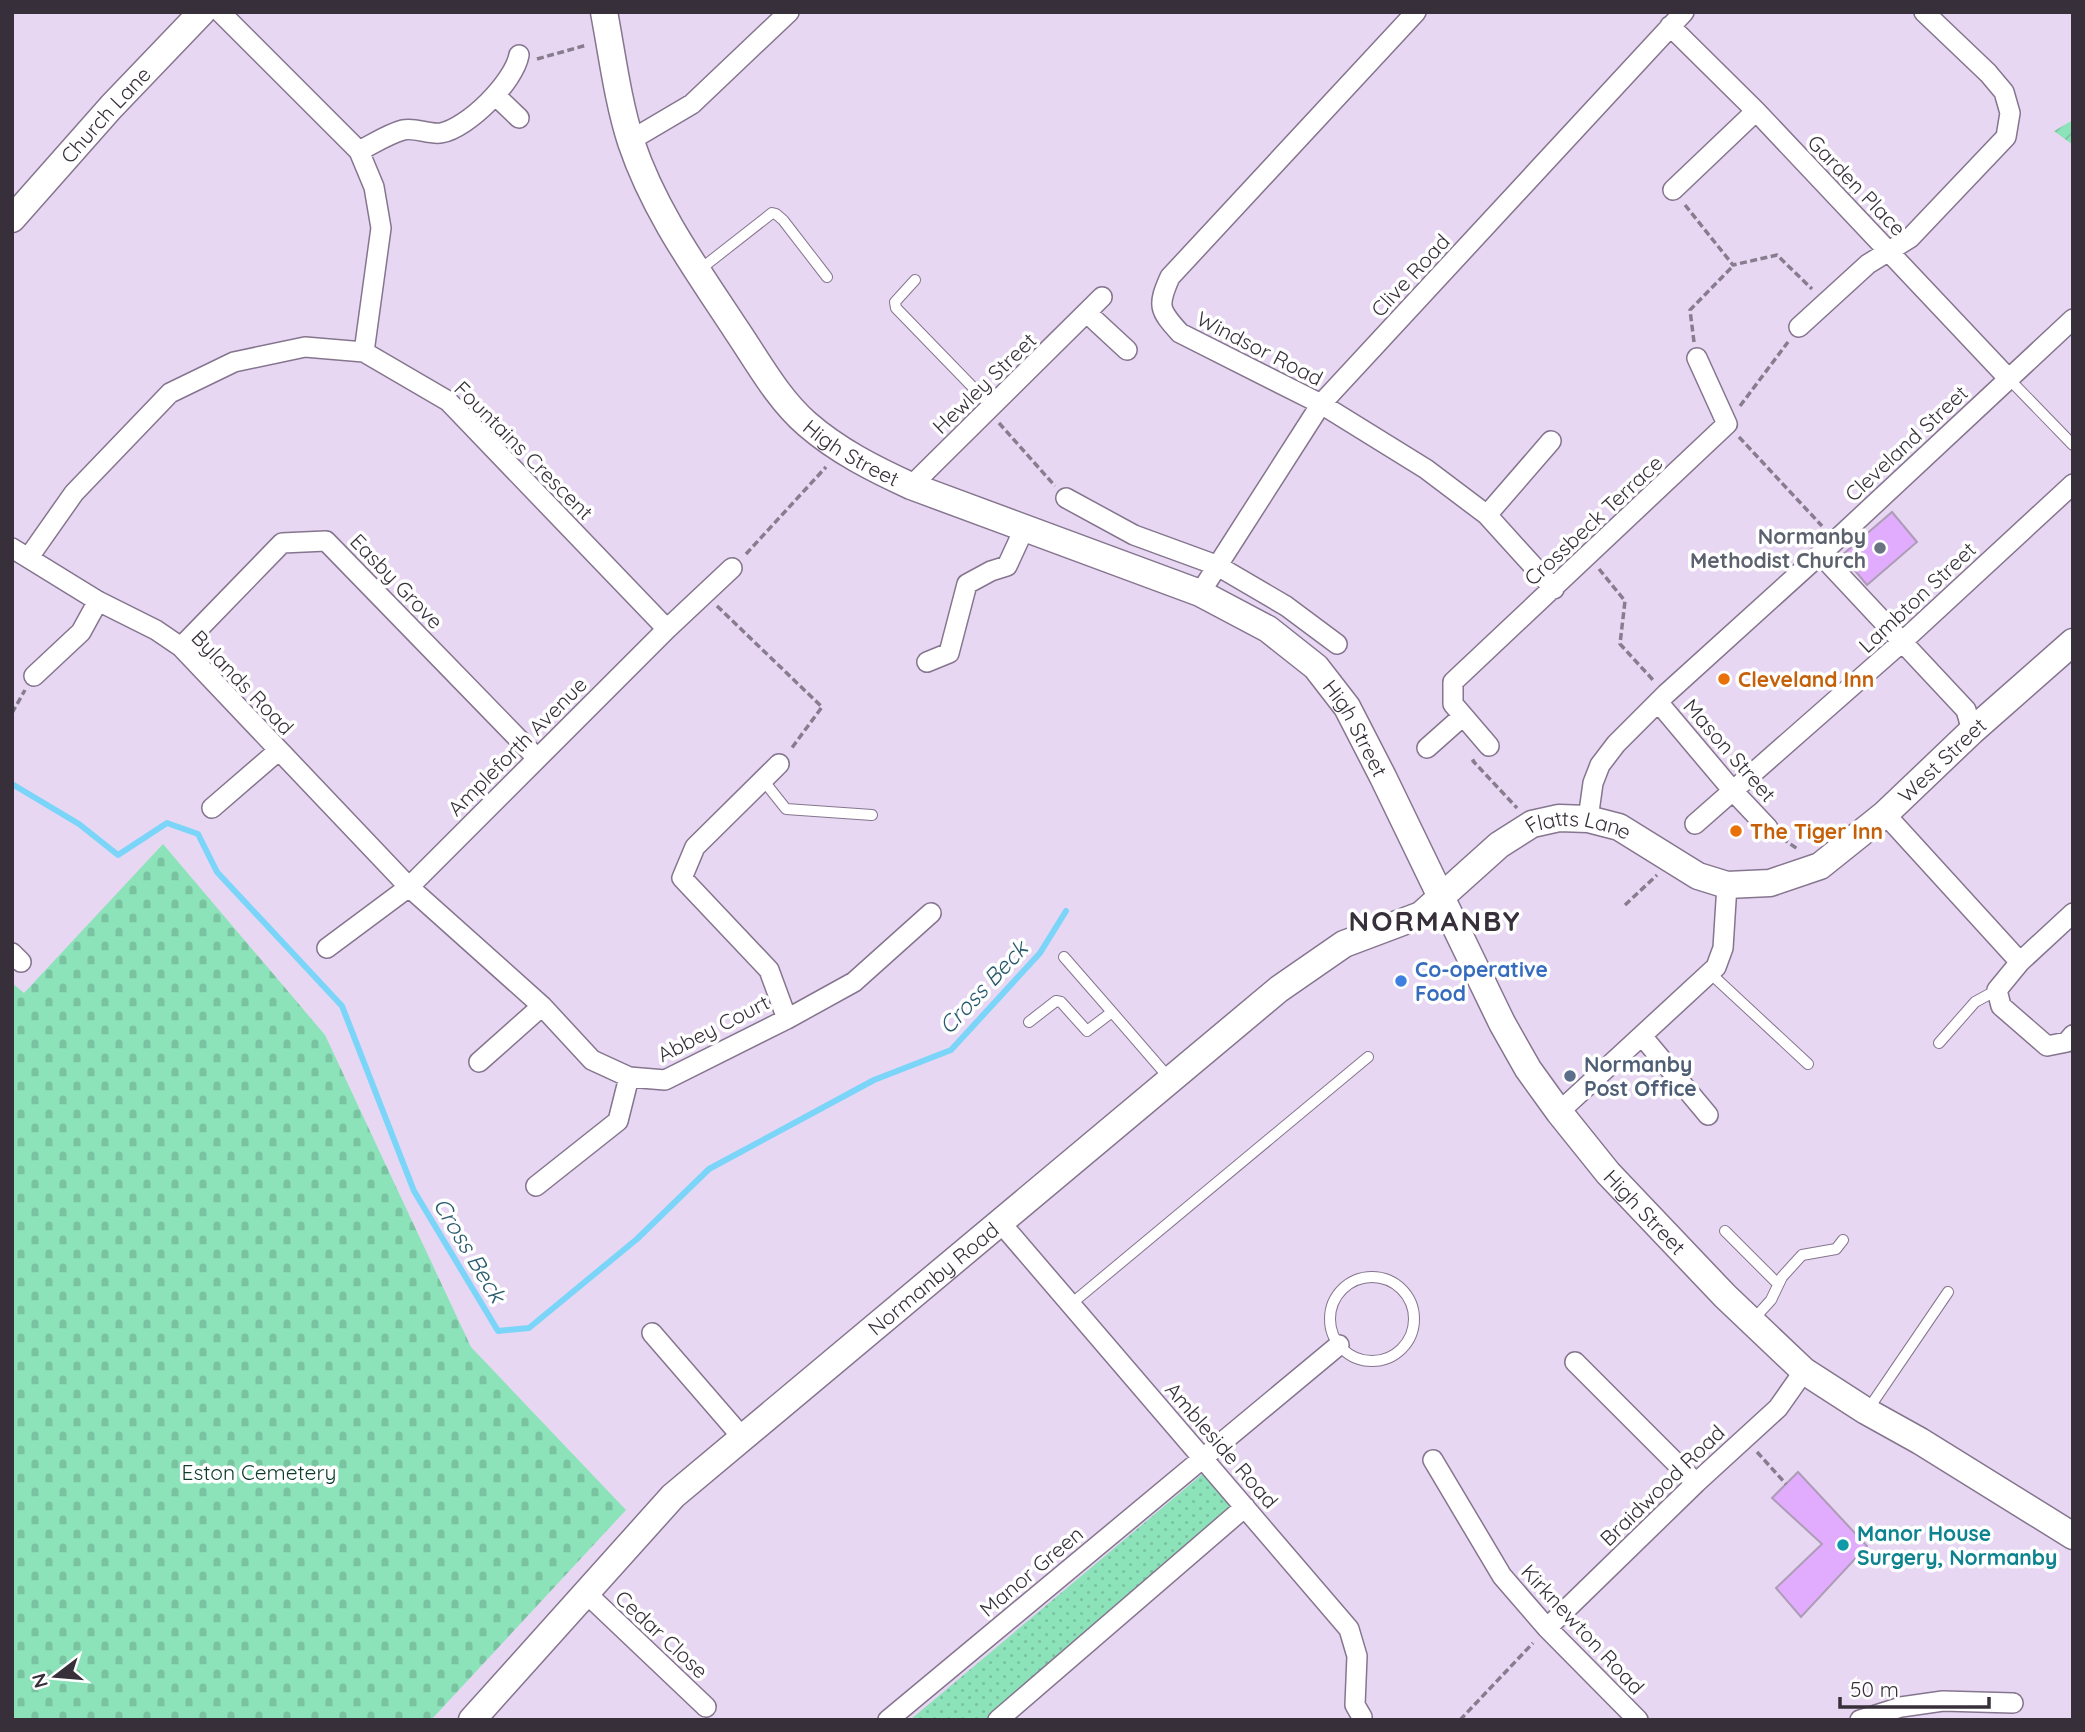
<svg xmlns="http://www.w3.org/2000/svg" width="2085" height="1732" font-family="Quicksand,sans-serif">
	<defs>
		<pattern id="grass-dots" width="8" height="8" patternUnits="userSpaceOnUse" patternTransform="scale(1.75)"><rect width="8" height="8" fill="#8ce3ba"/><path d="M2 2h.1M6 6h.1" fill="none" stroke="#79c3a1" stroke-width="1.8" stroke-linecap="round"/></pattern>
		<pattern id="cemetery-stones" width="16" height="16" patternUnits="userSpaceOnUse" patternTransform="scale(1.75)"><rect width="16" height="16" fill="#8ce3ba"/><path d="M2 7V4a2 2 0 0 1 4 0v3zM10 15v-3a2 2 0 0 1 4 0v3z" fill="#79c3a1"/></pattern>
		<pattern id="garden-furrows" width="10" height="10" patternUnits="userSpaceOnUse" patternTransform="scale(1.75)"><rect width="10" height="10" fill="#8ce3ba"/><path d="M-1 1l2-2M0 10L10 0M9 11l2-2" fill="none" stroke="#79c3a1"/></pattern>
	</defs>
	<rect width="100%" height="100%" fill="#e8d7f2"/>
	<!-- grass -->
	<path fill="url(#grass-dots)" d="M1206,1471L1238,1503L989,1720H910Z"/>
	<!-- cemetery -->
	<path fill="url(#cemetery-stones)" d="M163,844L325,1035L471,1347L626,1510L431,1720H12V983L24,993Z"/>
	<!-- garden -->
	<path fill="url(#garden-furrows)" d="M2073,120V145L2054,131Z"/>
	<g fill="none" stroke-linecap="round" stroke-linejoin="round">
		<!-- stream -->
		<path stroke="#7bd5f8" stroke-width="6" d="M12,784L79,824L118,855L167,823L198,834L217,872L342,1006L414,1191L498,1331L529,1328L637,1239L709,1169L874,1080L951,1050L1040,953L1066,911"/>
	</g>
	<!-- building -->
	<path fill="#e1acfe" stroke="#ad9cb6" stroke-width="2" d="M1892,512L1917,542L1867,585L1842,555Z
		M1798,1472L1867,1546L1801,1617L1776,1588L1822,1544L1772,1498Z"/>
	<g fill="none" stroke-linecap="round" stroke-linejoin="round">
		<!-- lane casing -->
		<g stroke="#85758e" stroke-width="12">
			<path id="lane" d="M698,271L772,213L776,214L783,220L827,277
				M915,280L895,302L896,308L992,407
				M2008,378L2073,445
				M763,780L786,809L872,815
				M1064,957L1112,1012
				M1710,973L1808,1064
				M1029,1022L1056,1001L1061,1002L1087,1031L1112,1012L1170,1079
				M1939,1043L1975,1002L1997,990
				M1725,1231L1778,1284
				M1330 1319a42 42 0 1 1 84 0a42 42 0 1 1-84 0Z
				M1071,1304L1368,1057
				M1752,1321L1771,1300L1782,1277L1802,1255L1836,1249L1843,1240
				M1867,1411L1948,1292"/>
		</g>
		<!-- street casing -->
		<g stroke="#85758e" stroke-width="22">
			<path id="street" d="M220,12L359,151L374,187L381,228L364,352
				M1416,12L1170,277C1157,306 1159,310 1180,333L1321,404L1426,469L1487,515L1554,589
				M1670,26L1756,111L2008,378
				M495,95L519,118
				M631,140L692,104L789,12
				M359,151C373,144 388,134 403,130C415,127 429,135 441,133C468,128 514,82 519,55
				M1673,190L1756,111
				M1087,313L1127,350
				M1799,327L1868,264L1910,238L2006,137L2010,113L2004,92L1988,73L1924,12
				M911,486L1102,297
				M1066,498L1134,535L1216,565L1286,606L1337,644
				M1487,515L1551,441
				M12,548L98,601L156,630L181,647L409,887L542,1006L592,1060L629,1077L665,1080L787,1019L769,970L682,878L695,847L779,764
				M1820,554L1966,710L1972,731
				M29,557L74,493L170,393L234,362L305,347L364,352L448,401L667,629
				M1200,593L1321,404L1684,12
				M181,647L282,543L326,541L537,758
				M927,662L949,653L967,584L991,571L1007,566L1025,527
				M34,676L81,632L98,601
				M1658,702L1733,791L1768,828
				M1489,746L1453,704V682L1727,424L1697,358
				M1427,748L1463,716
				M212,808L278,751
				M1885,814L2020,962
				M1588,819L1593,783L1600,765L1616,744L1666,694L1836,540L2073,319
				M1695,824L1902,642L2073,484
				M2073,913L2020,962L1997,990L2001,1006L2047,1046L2067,1042L2073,1035
				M327,948L409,887L667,629L732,568
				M12,953L21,962
				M787,1019L854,982L931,913
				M1642,1036L1708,1115
				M479,1062L542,1006
				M1559,1112L1716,967L1723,948L1727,885
				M536,1186L618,1121L629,1077
				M1000,1222L1349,1629L1357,1656L1355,1705L1362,1717
				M652,1333L742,1437
				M1575,1362L1696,1483
				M1433,1460L1502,1576L1547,1628L1638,1720
				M587,1594L706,1707
				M1547,1628L1696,1483L1778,1408L1804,1371
				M888,1720L1339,1345
				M998,1720L1245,1507
				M1860,1720L1901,1707L1943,1701L2013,1703"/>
		</g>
		<!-- secondary casing -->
		<g stroke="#85758e" stroke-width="29">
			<g id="secondary">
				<path id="s1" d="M604,12C612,54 618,102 631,142C654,211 697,270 737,331C758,362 778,399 807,424C838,451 874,469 911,486L1200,593L1268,629L1316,667L1347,707L1383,777L1502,1023L1528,1069L1559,1112L1608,1173L1725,1296L1804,1371L1866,1411L1920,1441L2073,1536"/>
				<path id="s2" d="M12,219L111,107L202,12"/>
				<path id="s3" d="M472,1720L673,1496L1279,989L1344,944L1421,915L1499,845L1532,824L1559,818L1588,819L1619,827L1698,876L1727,885L1770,883L1820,866L1885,814L1972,731L2073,642"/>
			</g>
		</g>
		<!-- path -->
		<path stroke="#887d8e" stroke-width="3.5" stroke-dasharray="7 3.5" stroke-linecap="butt" d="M537,59L587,45
			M1685,205L1733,265L1777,255L1812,289
			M1694,342L1690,310L1733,266
			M1740,406L1788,342
			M999,423L1055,486
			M1739,437L1822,526
			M746,554L826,467
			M1599,569L1625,601L1620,644L1654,681
			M717,606L822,707L791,749
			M12,713L25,690
			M1475,760L1473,761L1517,808
			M1782,838L1799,850
			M1625,905L1657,875
			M1757,1452L1786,1484
			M1460,1720L1533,1643"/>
		<!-- lane -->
		<use href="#lane" stroke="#fff" stroke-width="10"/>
		<!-- street -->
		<use href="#street" stroke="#fff" stroke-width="19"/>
		<!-- secondary -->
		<use href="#secondary" stroke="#fff" stroke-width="26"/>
	</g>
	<!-- markers -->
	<circle fill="#6b7280" stroke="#fff" stroke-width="2.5" cx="1880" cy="548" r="7"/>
	<g fill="#e8710a" stroke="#fff" stroke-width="2.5">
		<circle cx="1724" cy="679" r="7"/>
		<circle cx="1736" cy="831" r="7"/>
	</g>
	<circle fill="#3f7fe0" stroke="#fff" stroke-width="2.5" cx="1401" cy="981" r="7"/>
	<circle fill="#5c6f8a" stroke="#fff" stroke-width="2.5" cx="1570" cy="1076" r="7"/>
	<circle fill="#0f9aa8" stroke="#fff" stroke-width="2.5" cx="1843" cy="1545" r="7"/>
	<g text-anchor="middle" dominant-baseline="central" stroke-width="7" stroke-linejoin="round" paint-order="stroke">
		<!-- street labels -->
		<g font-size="21" fill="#37303a" stroke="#fff">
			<text stroke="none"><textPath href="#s2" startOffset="140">Church Lane</textPath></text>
			<text transform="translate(1857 185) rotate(46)">Garden Place</text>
			<text transform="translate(1410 275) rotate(-47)">Clive Road</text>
			<text transform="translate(1260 348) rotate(27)">Windsor Road</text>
			<text transform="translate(984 383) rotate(-44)">Hewley Street</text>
			<text transform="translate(1906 443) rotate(-43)">Cleveland Street</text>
			<text transform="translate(524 450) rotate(45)">Fountains Crescent</text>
			<text stroke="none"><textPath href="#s1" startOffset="520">High Street</textPath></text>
			<text transform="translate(1593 520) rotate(-43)">Crossbeck Terrace</text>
			<text transform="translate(397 581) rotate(46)">Easby Grove</text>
			<text transform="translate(1917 597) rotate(-43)">Lambton Street</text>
			<text transform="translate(243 682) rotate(46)">Bylands Road</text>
			<text stroke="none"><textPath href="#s1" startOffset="1108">High Street</textPath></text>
			<text transform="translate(517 746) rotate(-45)">Ampleforth Avenue</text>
			<text transform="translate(1730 750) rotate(49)">Mason Street</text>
			<text stroke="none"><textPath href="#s3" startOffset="1866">West Street</textPath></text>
			<text stroke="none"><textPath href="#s3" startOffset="1444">Flatts Lane</textPath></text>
			<text transform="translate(713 1028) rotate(-27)">Abbey Court</text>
			<text stroke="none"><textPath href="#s1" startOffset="1675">High Street</textPath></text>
			<text stroke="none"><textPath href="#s3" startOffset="640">Normanby Road</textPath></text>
			<text transform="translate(1222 1445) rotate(49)">Ambleside Road</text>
			<text transform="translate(1662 1485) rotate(-44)">Braidwood Road</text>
			<text transform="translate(1031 1571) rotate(-40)">Manor Green</text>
			<text transform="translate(1583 1629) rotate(47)">Kirknewton Road</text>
			<text transform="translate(662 1634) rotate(43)">Cedar Close</text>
		</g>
		<!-- worship labels -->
		<g font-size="21" font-weight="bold" fill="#5b616d" stroke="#fff" text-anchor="end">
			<text x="1866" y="536">Normanby<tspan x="1866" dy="24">Methodist Church</tspan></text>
		</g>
		<!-- food labels -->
		<g font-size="21" font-weight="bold" fill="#c56008" stroke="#fff" text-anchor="start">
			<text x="1738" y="679">Cleveland Inn</text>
			<text x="1750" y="831">The Tiger Inn</text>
		</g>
		<!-- shop labels -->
		<g font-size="21" font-weight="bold" fill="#366cbe" stroke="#fff" text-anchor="start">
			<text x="1415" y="969">Co-operative<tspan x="1415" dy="24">Food</tspan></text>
		</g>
		<!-- service labels -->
		<g font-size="21" font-weight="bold" fill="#4e5e75" stroke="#fff" text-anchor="start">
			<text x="1584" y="1064">Normanby<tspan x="1584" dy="24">Post Office</tspan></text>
		</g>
		<!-- park labels -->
		<g font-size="21" fill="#0a3c29" stroke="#fff">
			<text x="259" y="1472">Eston Cemetery</text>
		</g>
		<!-- culture labels -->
		<g font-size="21" font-weight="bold" fill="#0d838f" stroke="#fff" text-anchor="start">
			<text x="1857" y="1533">Manor House<tspan x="1857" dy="24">Surgery, Normanby</tspan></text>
		</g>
		<!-- water labels -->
		<g font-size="23" font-style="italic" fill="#285a6d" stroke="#fff">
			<text transform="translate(983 987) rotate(-47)">Cross Beck</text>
			<text transform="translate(470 1250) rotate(59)">Cross Beck</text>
		</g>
		<!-- district labels -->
		<g font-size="28" font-weight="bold" letter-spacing="2" fill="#37303a" stroke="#fff">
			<text x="1435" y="920">NORMANBY</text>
		</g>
	</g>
	<!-- border -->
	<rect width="2085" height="1732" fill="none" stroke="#37303a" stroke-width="28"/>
	<!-- north arrow -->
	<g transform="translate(56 1676) rotate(254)" stroke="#ffffff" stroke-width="5" paint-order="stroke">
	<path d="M0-5L12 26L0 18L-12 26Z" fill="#37303a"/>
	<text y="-10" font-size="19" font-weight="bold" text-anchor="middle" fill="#37303a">N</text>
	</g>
	<!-- scale -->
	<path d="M1840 1697v10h149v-10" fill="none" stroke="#37303a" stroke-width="3.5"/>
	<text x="1850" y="1697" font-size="21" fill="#37303a" stroke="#ffffff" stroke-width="5" paint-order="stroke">50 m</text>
</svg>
